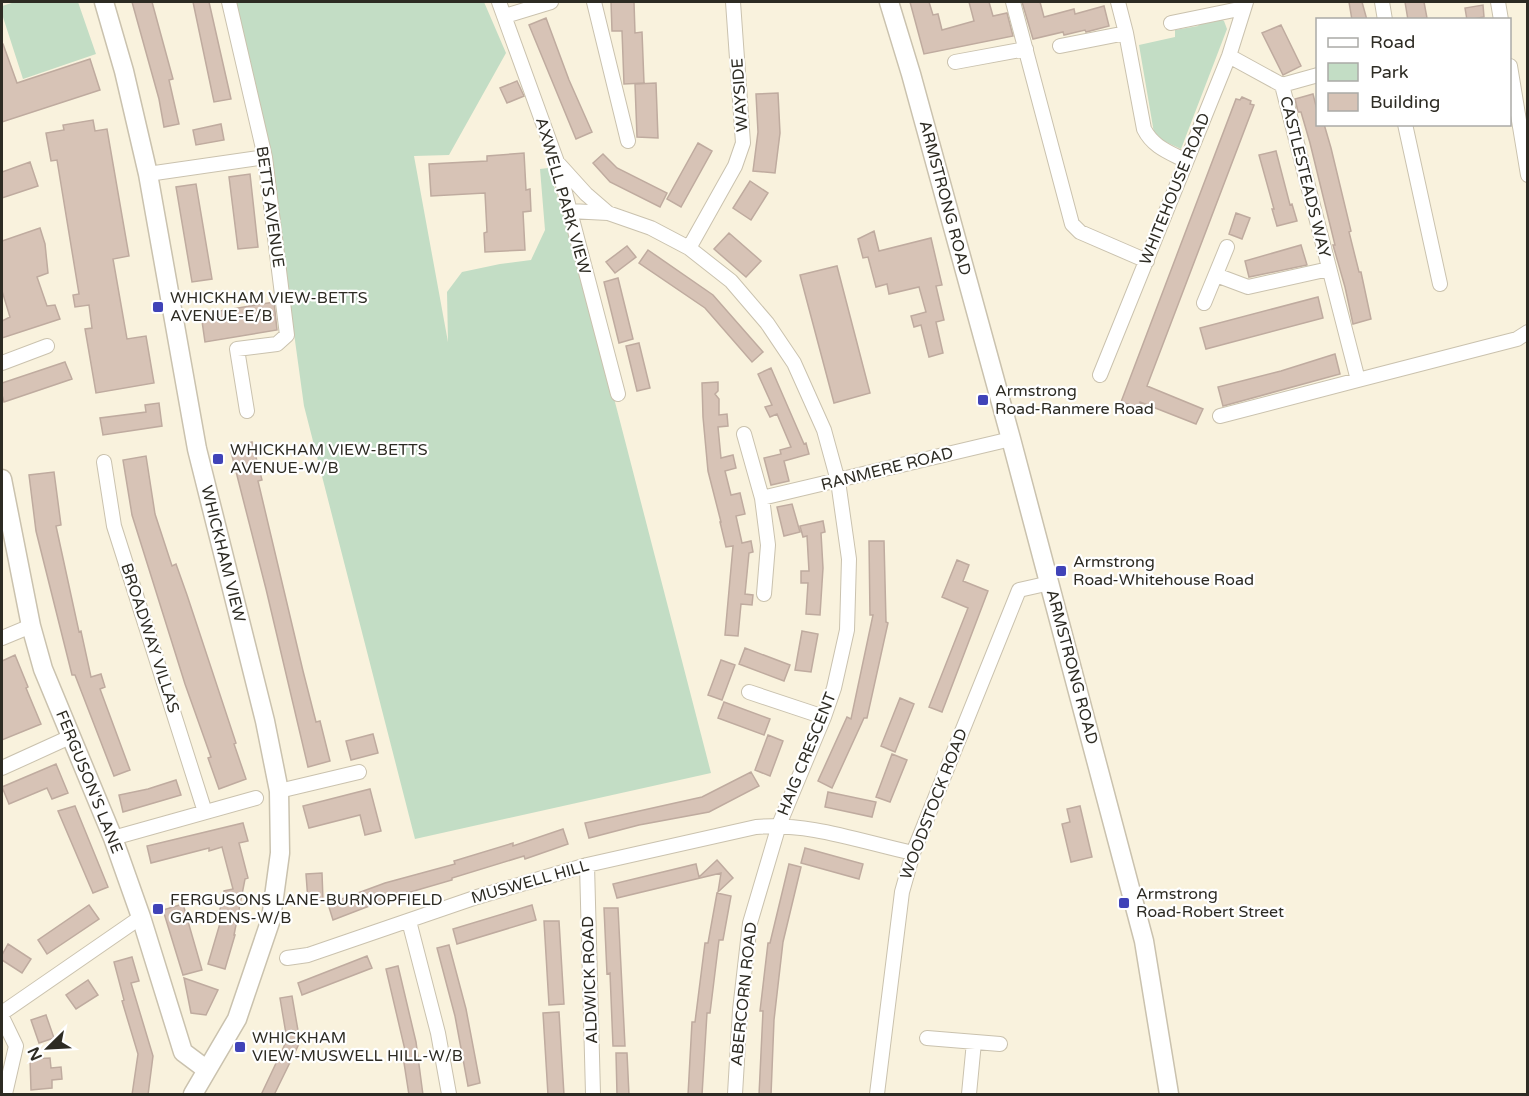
<svg xmlns="http://www.w3.org/2000/svg" width="1529" height="1096" font-family="'Varela Round',sans-serif">
	<rect width="100%" height="100%" fill="#f9f2dd"/>
	<!-- green -->
	<path fill="#c3ddc5" d="M15,2H78L96,54L23,79L2,14V6Z
		M236,2H484L506,53L449,155L414,156L448,342L447,292L462,272L500,264L531,260L545,230L540,169L548,168L564,216L615,402L711,773L415,839L304,406L270,159Z
		M1217,17L1224,21L1227,29L1181,149L1157,138L1154,133L1139,45L1175,37V30L1198,26L1201,20Z"/>
	<!-- building -->
	<path fill="#d7c3b6" stroke="#bfab9f" stroke-width="1.5" d="M132,2H152L173,79L169,80L179,124L164,127L159,99Z
		M193,2H209L231,99L214,102Z
		M611,2H634L635,33L642,32L644,83L624,84L622,31H612Z
		M910,2H929L933,15L938,14L942,30L974,21L969,2H989L993,16L1007,13L1013,36L924,54Z
		M1022,2H1040L1044,17L1074,9L1075,14L1104,6L1109,26L1086,32L1085,30L1064,35L1063,32L1033,39Z
		M1349,2H1362L1367,20H1352Z
		M1405,2H1424L1427,18L1408,20Z
		M1483,5L1484,17L1467,20L1465,8Z
		M546,18L569,80L592,132L576,139L529,25Z
		M1281,25L1301,66L1283,75L1262,33Z
		M2,44H3L17,83L90,59L100,90L2,122Z
		M517,81L524,96L507,103L500,88Z
		M656,83L658,138L637,137L635,84Z
		M778,93L780,133L775,173L753,171L758,132L756,94Z
		M1313,94L1317,110V124H1324L1331,148L1351,231L1349,232L1359,272H1361L1371,319L1353,324L1345,287L1333,245H1335L1310,143L1301,112H1298L1295,99Z
		M1242,97L1251,101L1250,104L1254,105L1147,386L1203,409L1196,424L1140,402L1138,407L1121,402L1236,99L1240,100Z
		M93,120L95,131L107,129L129,256L113,259L127,339L146,336L154,383L96,393L85,329L92,328L89,305L75,307L73,295L79,294L57,160L51,161L46,133L64,130L63,125Z
		M221,124L224,140L196,145L193,130Z
		M698,143L712,151L681,207L667,199Z
		M1276,151L1290,205L1292,204L1297,221L1277,226L1272,209H1274L1259,155Z
		M524,153L526,190L530,189L531,211L523,212L525,250L485,252L484,233L487,232L485,193L431,196L429,164L487,161V156Z
		M603,154L617,168L667,193L660,207L610,182L593,163Z
		M30,162L38,186L2,198V172Z
		M250,174L258,247L238,249L229,177Z
		M750,181L768,193L751,220L733,208Z
		M196,184L212,279L192,282L176,187Z
		M1236,213L1250,218L1242,239L1229,234Z
		M40,228L45,244L48,273L37,277L47,306L55,305L60,319L2,338V321L10,317L2,291V241Z
		M874,231L879,251L931,238L942,285L936,286L944,320L936,322L943,353L929,357L921,325L914,327L911,316L926,312L919,287L889,294L887,284L876,287L868,257L863,258L858,239Z
		M729,233L761,261L746,277L714,249Z
		M1301,245L1307,265L1249,277L1245,261Z
		M627,246L636,257L615,273L606,262Z
		M648,250L713,295L763,352L752,362L705,308L639,263Z
		M837,266L870,393L834,403L800,275Z
		M618,278L633,339L619,343L604,282Z
		M1318,297L1323,318L1206,349L1200,328Z
		M274,302L277,330L205,342L201,314Z
		M639,343L650,388L637,391L626,346Z
		M1335,354L1340,374L1223,406L1218,387L1281,371Z
		M65,362L72,379L4,402L2,395V383Z
		M771,368L804,444L806,443L809,454L784,461L789,481L771,485L764,458L781,454L780,450L791,447L777,414L770,417L765,407L772,405L758,374Z
		M718,382V391L715,394L719,399V415L727,414L728,426L718,427L721,458L733,455L736,468L725,471L731,495L740,493L745,514L736,516L742,543L751,541L753,552L749,553L745,594L753,595L752,605L741,604L738,636L725,635L733,546L726,547L720,522H721L708,471L703,417L702,383Z
		M159,403L162,426L103,435L100,418L146,412L145,405Z
		M252,442L262,480L258,481L303,671L316,722L320,721L330,761L308,767L266,589L230,448Z
		M146,456L155,514L172,566L176,564L187,595L236,743L234,744L246,779L219,789L208,758L211,757L185,684L132,515L123,460Z
		M54,472L61,525L56,526L79,632L81,631L91,677L101,674L105,687L100,689L130,770L114,776L75,675H72L36,531L29,475Z
		M792,504L800,532L784,536L777,507Z
		M823,521L825,532L821,533L823,568L820,615L806,614L808,583H801V571H809L807,536L803,537L800,526Z
		M869,541H884L886,622L888,623L867,718H864L832,788L818,781L847,717L851,719L873,615H870Z
		M957,560L969,565L963,581L988,591L942,712L929,707L968,608L942,597Z
		M802,631L818,634L811,672L795,670Z
		M745,648L790,665L784,681L739,664Z
		M15,655L28,687L26,688L41,724L2,740V661Z
		M721,660L735,665L722,700L708,695Z
		M900,698L914,704L895,752L881,746Z
		M724,702L770,719L764,735L718,718Z
		M373,734L378,753L351,760L346,741Z
		M768,735L783,741L770,776L755,770Z
		M892,754L907,760L890,802L876,797Z
		M56,764L68,793L52,799L47,788L9,804L2,787Z
		M751,772L759,786L709,812L639,825L589,838L585,823L702,797Z
		M176,780L181,795L123,812L119,795L148,789Z
		M370,789L381,831L365,835L360,815L309,828L303,806Z
		M828,792L876,802L872,817L825,807Z
		M75,806L108,887L93,893L58,811Z
		M1080,806L1092,857L1071,862L1062,824L1070,822L1067,809Z
		M243,823L248,841L239,843L248,878L245,879L234,935H235L225,969L208,964L221,920L218,919L224,891L233,889L222,847L209,851V848L151,863L147,846Z
		M563,829L568,844L525,859L524,856L452,878V880L390,898L333,920L328,904L385,883L455,864L454,861L513,843V846Z
		M805,848L863,864L859,879L801,863Z
		M717,860L733,878L718,892L721,873L617,898L613,884L696,864L699,877Z
		M789,864L801,867L783,942L774,1020L771,1095H759L763,1011H760L768,943H770Z
		M322,873L323,900L308,901L306,874Z
		M717,893L731,896L723,940H719L710,1013H707L702,1095H688L692,1022H695L705,943H708Z
		M183,904L202,970L183,975L163,910Z
		M89,905L99,919L47,954L38,940Z
		M532,905L536,920L457,944L453,929Z
		M604,908H618L625,1046H613L610,973L607,974Z
		M544,921H559L564,1004L549,1005Z
		M8,944L31,959L22,973L2,960V955Z
		M449,945L466,1009L480,1083L468,1086L455,1016L437,948Z
		M367,956L372,968L302,995L298,983Z
		M132,957L139,981L131,983L153,1056L148,1095H132L138,1054L122,1001L124,1000L114,962Z
		M398,966L416,1042L423,1095H409L402,1050H405L386,969Z
		M184,978L218,990L206,1015L191,1013Z
		M88,980L98,995L76,1009L66,995Z
		M292,996L300,1042L274,1095H261L287,1040L280,998Z
		M559,1012L564,1095H548L543,1013Z
		M46,1015L54,1038L39,1043L31,1020Z
		M616,1053H627L629,1095H617Z
		M50,1058L51,1068L61,1067L62,1079L52,1080V1088L31,1090L30,1059Z"/>
	<g fill="none" stroke-linecap="round" stroke-linejoin="round">
		<!-- street casing -->
		<g stroke="#cac2ae" stroke-width="16">
			<path id="street" d="M229,2L265,157L287,335L277,344L237,349L247,411
				M499,2L557,162L618,394
				M594,2L628,141
				M1013,2L1072,224L1080,232L1147,261
				M1118,2L1126,33L1144,129C1153,147 1169,152 1186,161
				M1382,2L1385,20
				M1498,2L1501,20
				M505,16L551,2
				M1171,23L1244,8
				M1060,46L1126,33
				M1229,56L1282,85L1318,75
				M955,62L1026,49
				M1510,66L1528,175
				M1405,124L1440,284
				M557,162L586,194L608,213L651,228L689,248L731,281L767,323L794,363L824,430L838,481L849,559L847,630L834,688L824,717L779,825L750,923L740,1010L735,1094
				M148,174L265,157
				M570,211L608,213
				M689,248L735,166L743,143L733,2
				M1216,275L1248,287L1329,269
				M1204,303L1227,247
				M2,363L47,346
				M1100,375L1229,56L1246,2
				M1358,380L1517,339L1528,332
				M1220,416L1358,380L1282,85
				M744,434L762,498L768,545L764,594
				M104,462L114,526L205,812
				M762,498L1011,439
				M2,638L31,626
				M749,692L824,717
				M2,768L70,737
				M279,791L359,772
				M113,838L256,798
				M587,865L593,1094
				M409,921L438,1033L449,1094
				M287,958L308,955L477,897L587,865L756,827C808,822 862,842 913,853
				M2,1013L141,917
				M2,1017L16,1046L5,1094
				M927,1038L1000,1044
				M877,1094L902,892L913,853L1019,590L1050,583
				M969,1094L974,1042"/>
		</g>
		<!-- secondary casing -->
		<g stroke="#cac2ae" stroke-width="21">
			<path id="secondary" d="M104,2L124,71L148,174L197,449L265,721L279,791L280,853L271,919L237,1019L193,1094
				M889,2L911,74L1011,439L1144,941L1169,1094
				M2,479L31,626L43,669L113,838L141,917L183,1052L207,1070"/>
		</g>
		<!-- street -->
		<use href="#street" stroke="#fff" stroke-width="14"/>
		<!-- secondary -->
		<use href="#secondary" stroke="#fff" stroke-width="18"/>
	</g>
	<!-- markers -->
	<g fill="#4043b8" stroke="#fff" stroke-width="2">
		<rect x="152" y="301" width="12" height="12" rx="3"/>
		<rect x="977" y="394" width="12" height="12" rx="3"/>
		<rect x="212" y="453" width="12" height="12" rx="3"/>
		<rect x="1055" y="565" width="12" height="12" rx="3"/>
		<rect x="1118" y="897" width="12" height="12" rx="3"/>
		<rect x="152" y="903" width="12" height="12" rx="3"/>
		<rect x="234" y="1041" width="12" height="12" rx="3"/>
	</g>
	<g text-anchor="middle" dominant-baseline="central" stroke-width="4.5" stroke-linejoin="round" paint-order="stroke">
		<!-- street labels -->
		<g font-size="16" fill="#2d2b23" stroke="#fff">
			<text transform="translate(740 95) rotate(-94)">WAYSIDE</text>
			<text transform="translate(1305 177) rotate(76)">CASTLESTEADS WAY</text>
			<text transform="translate(1175 189) rotate(-68)">WHITEHOUSE ROAD</text>
			<text transform="translate(563 196) rotate(74)">AXWELL PARK VIEW</text>
			<text transform="translate(945 198) rotate(75)">ARMSTRONG ROAD</text>
			<text transform="translate(270 207) rotate(82)">BETTS AVENUE</text>
			<text transform="translate(887 469) rotate(-14)">RANMERE ROAD</text>
			<text transform="translate(223 554) rotate(76)">WHICKHAM VIEW</text>
			<text transform="translate(150 638) rotate(72)">BROADWAY VILLAS</text>
			<text transform="translate(1072 667) rotate(75)">ARMSTRONG ROAD</text>
			<text transform="translate(807 754) rotate(-68)">HAIG CRESCENT</text>
			<text transform="translate(89 782) rotate(68)">FERGUSON'S LANE</text>
			<text transform="translate(934 804) rotate(-69)">WOODSTOCK ROAD</text>
			<text transform="translate(530 882) rotate(-16)">MUSWELL HILL</text>
			<text transform="translate(590 980) rotate(-92)">ALDWICK ROAD</text>
			<text transform="translate(744 994) rotate(-84)">ABERCORN ROAD</text>
		</g>
		<!-- poi labels -->
		<g font-size="16" fill="#2d2b23" stroke="#fff" text-anchor="start">
			<text x="170" y="298">WHICKHAM VIEW-BETTS<tspan x="170" dy="18">AVENUE-E/B</tspan></text>
			<text x="995" y="391">Armstrong<tspan x="995" dy="18">Road-Ranmere Road</tspan></text>
			<text x="230" y="450">WHICKHAM VIEW-BETTS<tspan x="230" dy="18">AVENUE-W/B</tspan></text>
			<text x="1073" y="562">Armstrong<tspan x="1073" dy="18">Road-Whitehouse Road</tspan></text>
			<text x="1136" y="894">Armstrong<tspan x="1136" dy="18">Road-Robert Street</tspan></text>
			<text x="170" y="900">FERGUSONS LANE-BURNOPFIELD<tspan x="170" dy="18">GARDENS-W/B</tspan></text>
			<text x="252" y="1038">WHICKHAM<tspan x="252" dy="18">VIEW-MUSWELL HILL-W/B</tspan></text>
		</g>
	</g>
	<!-- border -->
	<rect width="1529" height="1096" fill="none" stroke="#2d2b23" stroke-width="6"/>
	<!-- legend -->
	<rect x="1316" y="18" width="195" height="108" fill="#ffffff" stroke="#abaaa7" stroke-width="1.5"/>
	<rect x="1328" y="38" width="30" height="9" fill="#ffffff" stroke="#abaaa7" stroke-width="1.5"/>
	<text x="1370" y="48" font-size="18" fill="#2d2b23">Road</text>
	<rect x="1328" y="63" width="30" height="18" fill="#c3ddc5" stroke="#abaaa7" stroke-width="1.5"/>
	<text x="1370" y="78" font-size="18" fill="#2d2b23">Park</text>
	<rect x="1328" y="93" width="30" height="18" fill="#d7c3b6" stroke="#abaaa7" stroke-width="1.5"/>
	<text x="1370" y="108" font-size="18" fill="#2d2b23">Building</text>
	<!-- north arrow -->
	<g transform="translate(48 1048) rotate(246)" stroke="#ffffff" stroke-width="4.5" paint-order="stroke">
	<path d="M0-4.5L10 22L0 15L-10 22Z" fill="#2d2b23"/>
	<text y="-9" font-size="16" font-weight="bold" text-anchor="middle" fill="#2d2b23">N</text>
	</g>
</svg>
